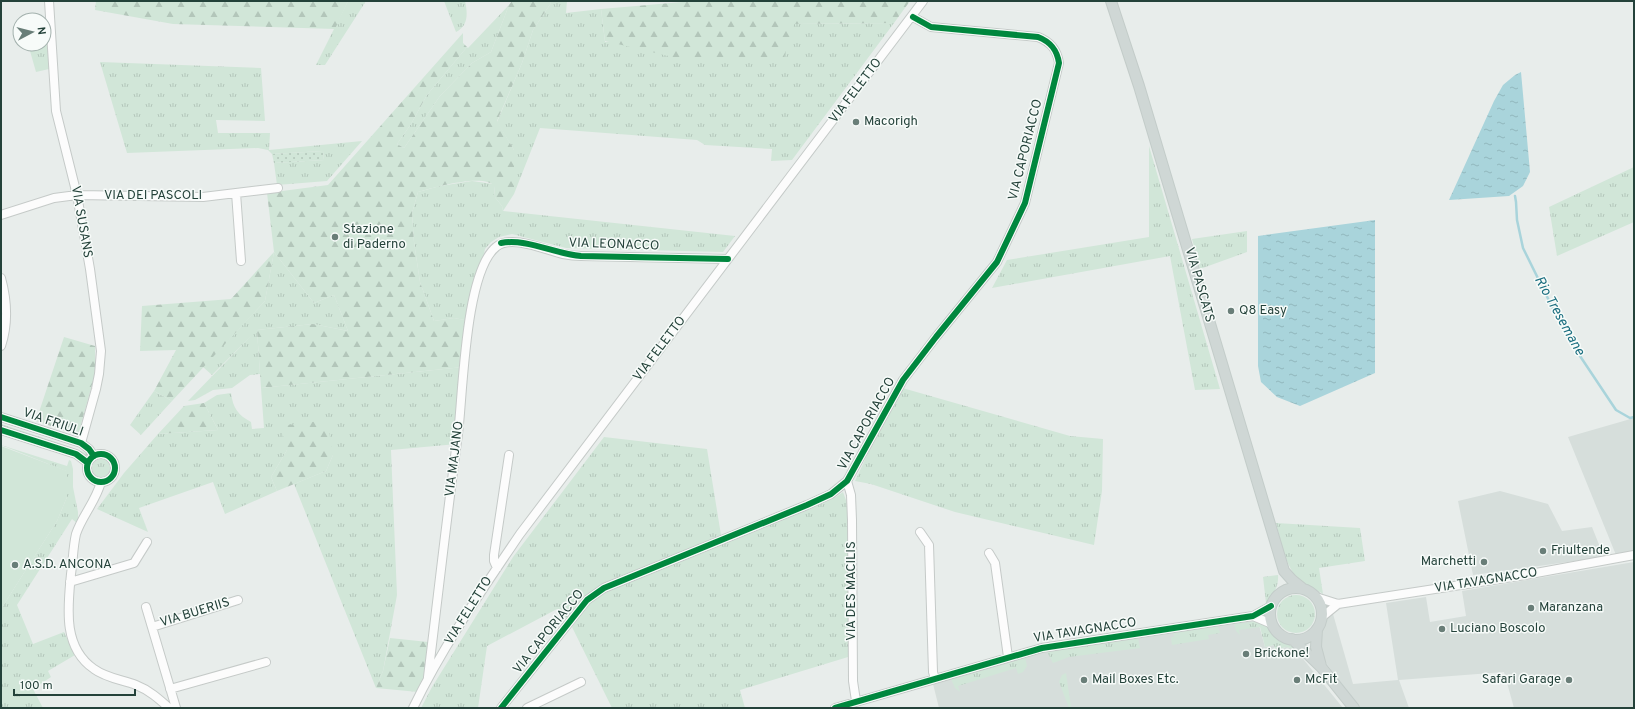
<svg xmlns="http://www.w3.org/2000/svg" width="1635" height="709" font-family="Overpass,sans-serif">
	<defs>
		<pattern id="grass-tufts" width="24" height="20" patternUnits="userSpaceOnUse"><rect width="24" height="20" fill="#d1e6d8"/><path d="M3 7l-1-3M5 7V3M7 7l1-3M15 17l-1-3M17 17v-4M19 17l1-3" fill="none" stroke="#b3c6ba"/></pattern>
		<pattern id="forest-firs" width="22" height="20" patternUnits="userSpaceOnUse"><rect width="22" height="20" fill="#d1e6d8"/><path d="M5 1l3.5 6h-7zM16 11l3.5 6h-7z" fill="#b3c6ba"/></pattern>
		<pattern id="park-dots" width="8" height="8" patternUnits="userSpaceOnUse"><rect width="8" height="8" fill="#d1e6d8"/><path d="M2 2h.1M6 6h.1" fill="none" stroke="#b3c6ba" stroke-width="1.8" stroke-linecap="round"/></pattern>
		<pattern id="water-ripples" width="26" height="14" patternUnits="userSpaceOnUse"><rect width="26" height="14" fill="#a9d4db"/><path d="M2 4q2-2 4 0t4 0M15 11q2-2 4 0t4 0" fill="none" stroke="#91b7bd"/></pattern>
	</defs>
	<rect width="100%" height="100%" fill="#e8edeb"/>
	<!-- built -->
	<path fill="#d6dedb" d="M1634,418V551L1616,555L1568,437Z
		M1500,491L1548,504L1562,531L1592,527L1604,557L1473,575L1458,501Z
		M1634,562V708H1514L1504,672L1399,680L1409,708H1360L1323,659L1320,640L1321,632L1328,618L1333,614L1353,684L1398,680L1386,603L1426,597L1430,622L1466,616L1462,591Z
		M1253,621L1259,625L1265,647L1274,645L1275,650L1286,647L1295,649L1343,708H939L933,684L1034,654Z"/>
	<!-- grass -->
	<path fill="url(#grass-tufts)" d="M348,1H366L325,65H316Z
		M444,1H465C468,14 468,26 456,32Z
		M550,1H567L566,13L601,9L605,42L794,24L894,23L792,160L771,161L772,149L705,145L697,140L540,128L514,194V150L497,122L522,63L533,30L551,3Z
		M509,5L491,52L472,63L440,96L404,148L397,144L411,124L427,95L467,47L468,48Z
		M48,37L49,69L36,72L28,44H44V38Z
		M100,62L261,68L265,121L216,120L218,133H270L269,150L362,141L327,181L277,185L274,163L324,160L323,151L272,154L268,150L258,148L127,153Z
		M1149,146L1220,389L1195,390L1170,256L992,288L1007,260L1149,237Z
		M1634,167V222L1557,256L1549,207Z
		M472,181L493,184L495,186L494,196L502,206L503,211L735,236L723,252L566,248L512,234L499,237L491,242L485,249L470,321L454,318L434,321L420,282L414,242L412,213L418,192L440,186Z
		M1247,231V252L1200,269L1192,239Z
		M274,252L314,303L334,295L348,331L313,324L257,330L260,374L250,375L232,388L213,390L195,400L188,401L252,335L212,375L203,367L265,301Z
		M463,367L457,444L391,450L397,595L383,671L376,688L294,484L326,471L333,455L287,450L271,477L277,491L225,514L213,482L139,508L148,532L97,509L124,473L158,434L218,430L204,403L217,395L231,393C233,408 238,415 251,422L252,429L264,428L261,388Z
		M899,387L1070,436L1103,439L1102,491L1094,545L955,512L871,484L855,481Z
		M154,391L172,401L141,435L130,425Z
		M1,424L68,446L88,454V456L1,427Z
		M604,437L707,449L721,535L597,588C584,596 577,608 568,620L557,609L487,646L478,708H421L432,687L513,557Z
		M1,445L67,466L69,460L71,461L73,469V487L78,512V524L72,519L17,605L33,644L64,632L75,655L48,671L51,677L33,689L43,708H1V609L57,521L67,497L66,471Z
		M92 468a9 9 0 1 1 18 0a9 9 0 1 1-18 0Z
		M843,492L847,503L848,534V657L740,690L745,708H612L572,627L587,605L601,593L836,497Z
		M1276,523L1360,528L1365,561L1319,568L1323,594C1316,589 1308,587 1302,582C1286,571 1281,541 1276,523Z
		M1278,575C1279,587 1273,595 1266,603L1263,577Z
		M1277 614a19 19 0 1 1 38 0a19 19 0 1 1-38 0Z
		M1258,621L1271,627L1282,639L1295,649L1286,647L1275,650L1274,645L1265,647L1260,627L1239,630L1240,635L1236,631L1234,624Z
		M1218,626L1220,633L1208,635L1209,639L1172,645L1171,637H1174L1173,633Z
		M1138,638L1140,648L1069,657L1053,663L1047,652Z
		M1025,657L1027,666L1023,672L1018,674L1016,668L958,686L960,692L955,688L951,679Z
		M1066,673L1071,707L1074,708H1069L1059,682L1062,675Z"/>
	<!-- forest -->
	<path fill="url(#forest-firs)" d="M96,1H348L335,29L173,24L95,10Z
		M512,1H550L551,3L533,30L522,63L497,121L514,150V194L503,211L502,206L494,196L495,187C486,172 432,188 418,192L412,213L414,242L420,282L434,321L454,318L470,321L463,367L261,388L257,330L313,324L348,331L334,295L314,303L274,252L265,301L172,401L154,391L176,350L140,351L142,306L231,299L274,252L267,193L328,185L463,33V43L467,47L427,95L411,124L397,144L404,148L440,96L472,63L491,52L509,5Z
		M694,1H910L894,23L794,24L783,61L677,58L605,41L601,9Z
		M64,337L95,346V374L78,435L36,421Z
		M204,403L218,430L158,434L184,406Z
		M327,420L333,455L326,471L277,491L271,477L287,450L280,426Z
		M390,638L428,642L423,682L418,692L376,688L383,671Z"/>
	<!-- park -->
	<path fill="url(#park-dots)" d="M323,151L324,160L274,163L272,154Z"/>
	<!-- pitch -->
	<path fill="#d1e6d8" d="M1,446L67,471V497L57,521L1,609Z"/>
	<!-- water -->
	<path fill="url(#water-ripples)" d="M1521,72L1530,172L1523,186L1509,196L1449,200L1494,101L1503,85L1515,75Z
		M1375,220V373L1300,406L1277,397L1261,382L1258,366V236Z"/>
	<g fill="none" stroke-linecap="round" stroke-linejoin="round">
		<!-- stream -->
		<path stroke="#a9d4db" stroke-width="2.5" d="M1515,196L1516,202L1517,220L1523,248L1566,335L1616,410L1630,418L1634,417"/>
		<!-- minor casing -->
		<g stroke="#c5cac8" stroke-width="10">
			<path id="minor" d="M49,1L56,111L77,195L90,269L101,351L99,374L96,389L81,443
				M236,193L278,188
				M1,215L54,198L77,195L203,197L236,193L241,261
				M1,278C7,300 8,325 1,346
				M1,417L81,443L89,449L94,456
				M1,430L76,454L88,463
				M87 468a14 14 0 1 1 28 0a14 14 0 1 1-28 0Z
				M847,481L851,495L852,520L853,681L856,701
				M101,482C96,501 82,516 76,534C73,547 73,561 71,574C68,606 62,647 94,669C106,678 123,680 136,685C149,690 159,699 169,708
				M920,532L929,545L933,672L935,679
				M989,553L995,563L1008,657
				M497,568L494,561V555L509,455
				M70,582L134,563L147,542
				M1316,597L1338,604L1525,575L1634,555
				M146,607L176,708
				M1253,616L1272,624
				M1322,617L1338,604
				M152,627L238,600
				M428,677C438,596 447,515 458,434C463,394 465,272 496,247C511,234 545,250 563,254C568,255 575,256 581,256L728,259
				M170,689L266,662
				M413,708C443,646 482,590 520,534L923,1
				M501,708L587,600L604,588L807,505L831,494L847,481L903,380L936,337L997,262L1025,203L1059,63C1057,50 1051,42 1038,37L931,27L913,17
				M527,708L581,682
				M835,708L1042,648L1253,616L1271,606"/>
		</g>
		<!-- major casing -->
		<g stroke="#c3ccc9" stroke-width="12">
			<path id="major" d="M1111,1L1139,86L1284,571L1292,580L1302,588
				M1270 614a26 26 0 1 1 52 0a26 26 0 1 1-52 0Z
				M1317,629L1316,647L1321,666
				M1292,639L1322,668L1354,708"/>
		</g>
		<!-- minor -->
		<use href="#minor" stroke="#fcfcfc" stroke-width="8"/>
		<!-- major -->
		<use href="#major" stroke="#cfd7d5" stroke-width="10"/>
		<!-- cycleway casing -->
		<g stroke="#f7fbf9" stroke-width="8">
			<path id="cycleway" d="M501,243C526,238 555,254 581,256L728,259
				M1,417L81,443L89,449L94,456
				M1,430L76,454L88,463
				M87 468a14 14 0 1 1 28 0a14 14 0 1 1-28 0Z
				M501,708L587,600L604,588L807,505L831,494L847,481L903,380L936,337L997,262L1025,203L1059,63C1057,50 1051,42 1038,37L931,27L913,17
				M835,708L1042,648L1253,616L1271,606"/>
		</g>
		<!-- cycleway -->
		<use href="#cycleway" stroke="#00873e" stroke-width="6"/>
	</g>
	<!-- markers -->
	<g fill="#697e78" stroke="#f7fbf9" stroke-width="1.5">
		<circle cx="856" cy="122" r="4"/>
		<circle cx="335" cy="237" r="4"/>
		<circle cx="1231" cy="311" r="4"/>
		<circle cx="1543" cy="551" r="4"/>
		<circle cx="1484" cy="562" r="4"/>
		<circle cx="15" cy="565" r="4"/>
		<circle cx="1531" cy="608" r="4"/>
		<circle cx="1442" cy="629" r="4"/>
		<circle cx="1246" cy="654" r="4"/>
		<circle cx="1084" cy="680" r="4"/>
		<circle cx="1297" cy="680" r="4"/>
		<circle cx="1569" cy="680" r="4"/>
	</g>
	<g text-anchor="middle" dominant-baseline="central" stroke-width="3" stroke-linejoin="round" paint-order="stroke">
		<!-- street labels -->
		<g font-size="13" fill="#24423a" stroke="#f7fbf9">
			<text transform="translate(856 91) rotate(-53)">VIA FELETTO</text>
			<text transform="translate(1026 150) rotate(-76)">VIA CAPORIACCO</text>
			<text x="153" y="196">VIA DEI PASCOLI</text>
			<text transform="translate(81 222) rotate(80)">VIA SUSANS</text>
			<text transform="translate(614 245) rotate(2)">VIA LEONACCO</text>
			<text transform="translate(1199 285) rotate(74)">VIA PASCATS</text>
			<text transform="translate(660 349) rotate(-53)">VIA FELETTO</text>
			<text transform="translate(53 423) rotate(19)">VIA FRIULI</text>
			<text transform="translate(867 424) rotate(-61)">VIA CAPORIACCO</text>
			<text transform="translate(455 459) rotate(-83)">VIA MAJANO</text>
			<text transform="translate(1486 581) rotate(-9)">VIA TAVAGNACCO</text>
			<text transform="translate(852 591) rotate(-90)">VIA DES MACILIS</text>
			<text transform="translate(469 611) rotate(-58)">VIA FELETTO</text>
			<text transform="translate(195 613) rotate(-17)">VIA BUERIIS</text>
			<text transform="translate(1085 631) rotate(-9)">VIA TAVAGNACCO</text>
			<text transform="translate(549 632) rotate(-51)">VIA CAPORIACCO</text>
		</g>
		<!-- poi labels -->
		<g font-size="13" fill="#24423a" stroke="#f7fbf9" text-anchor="start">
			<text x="864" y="122">Macorigh</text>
			<text x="343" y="230">Stazione<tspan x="343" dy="15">di Paderno</tspan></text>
			<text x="1239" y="311">Q8 Easy</text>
			<text x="1551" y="551">Friultende</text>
			<text x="1476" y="562" text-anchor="end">Marchetti</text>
			<text x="23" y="565">A.S.D. ANCONA</text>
			<text x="1539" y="608">Maranzana</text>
			<text x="1450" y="629">Luciano Boscolo</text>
			<text x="1254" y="654">Brickone!</text>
			<text x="1092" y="680">Mail Boxes Etc.</text>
			<text x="1305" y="680">McFit</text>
			<text x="1561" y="680" text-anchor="end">Safari Garage</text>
		</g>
		<!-- water labels -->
		<g font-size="14" font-style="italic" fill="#1c6f80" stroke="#f7fbf9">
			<text transform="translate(1559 316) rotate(61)">Rio Tresemane</text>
		</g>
	</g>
	<!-- border -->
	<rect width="1635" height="709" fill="none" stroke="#24423a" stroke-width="4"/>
	<!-- north arrow -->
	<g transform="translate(32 32) rotate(83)"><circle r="19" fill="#f7fbf9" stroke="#a3b1ad"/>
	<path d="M0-3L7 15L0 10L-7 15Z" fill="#697e78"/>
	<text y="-6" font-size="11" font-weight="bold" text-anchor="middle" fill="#24423a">N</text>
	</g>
	<!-- scale -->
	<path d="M14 689v6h121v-6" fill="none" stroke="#24423a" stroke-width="2"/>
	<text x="20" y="689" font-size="12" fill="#24423a" stroke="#f7fbf9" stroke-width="3" paint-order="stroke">100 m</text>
</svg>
